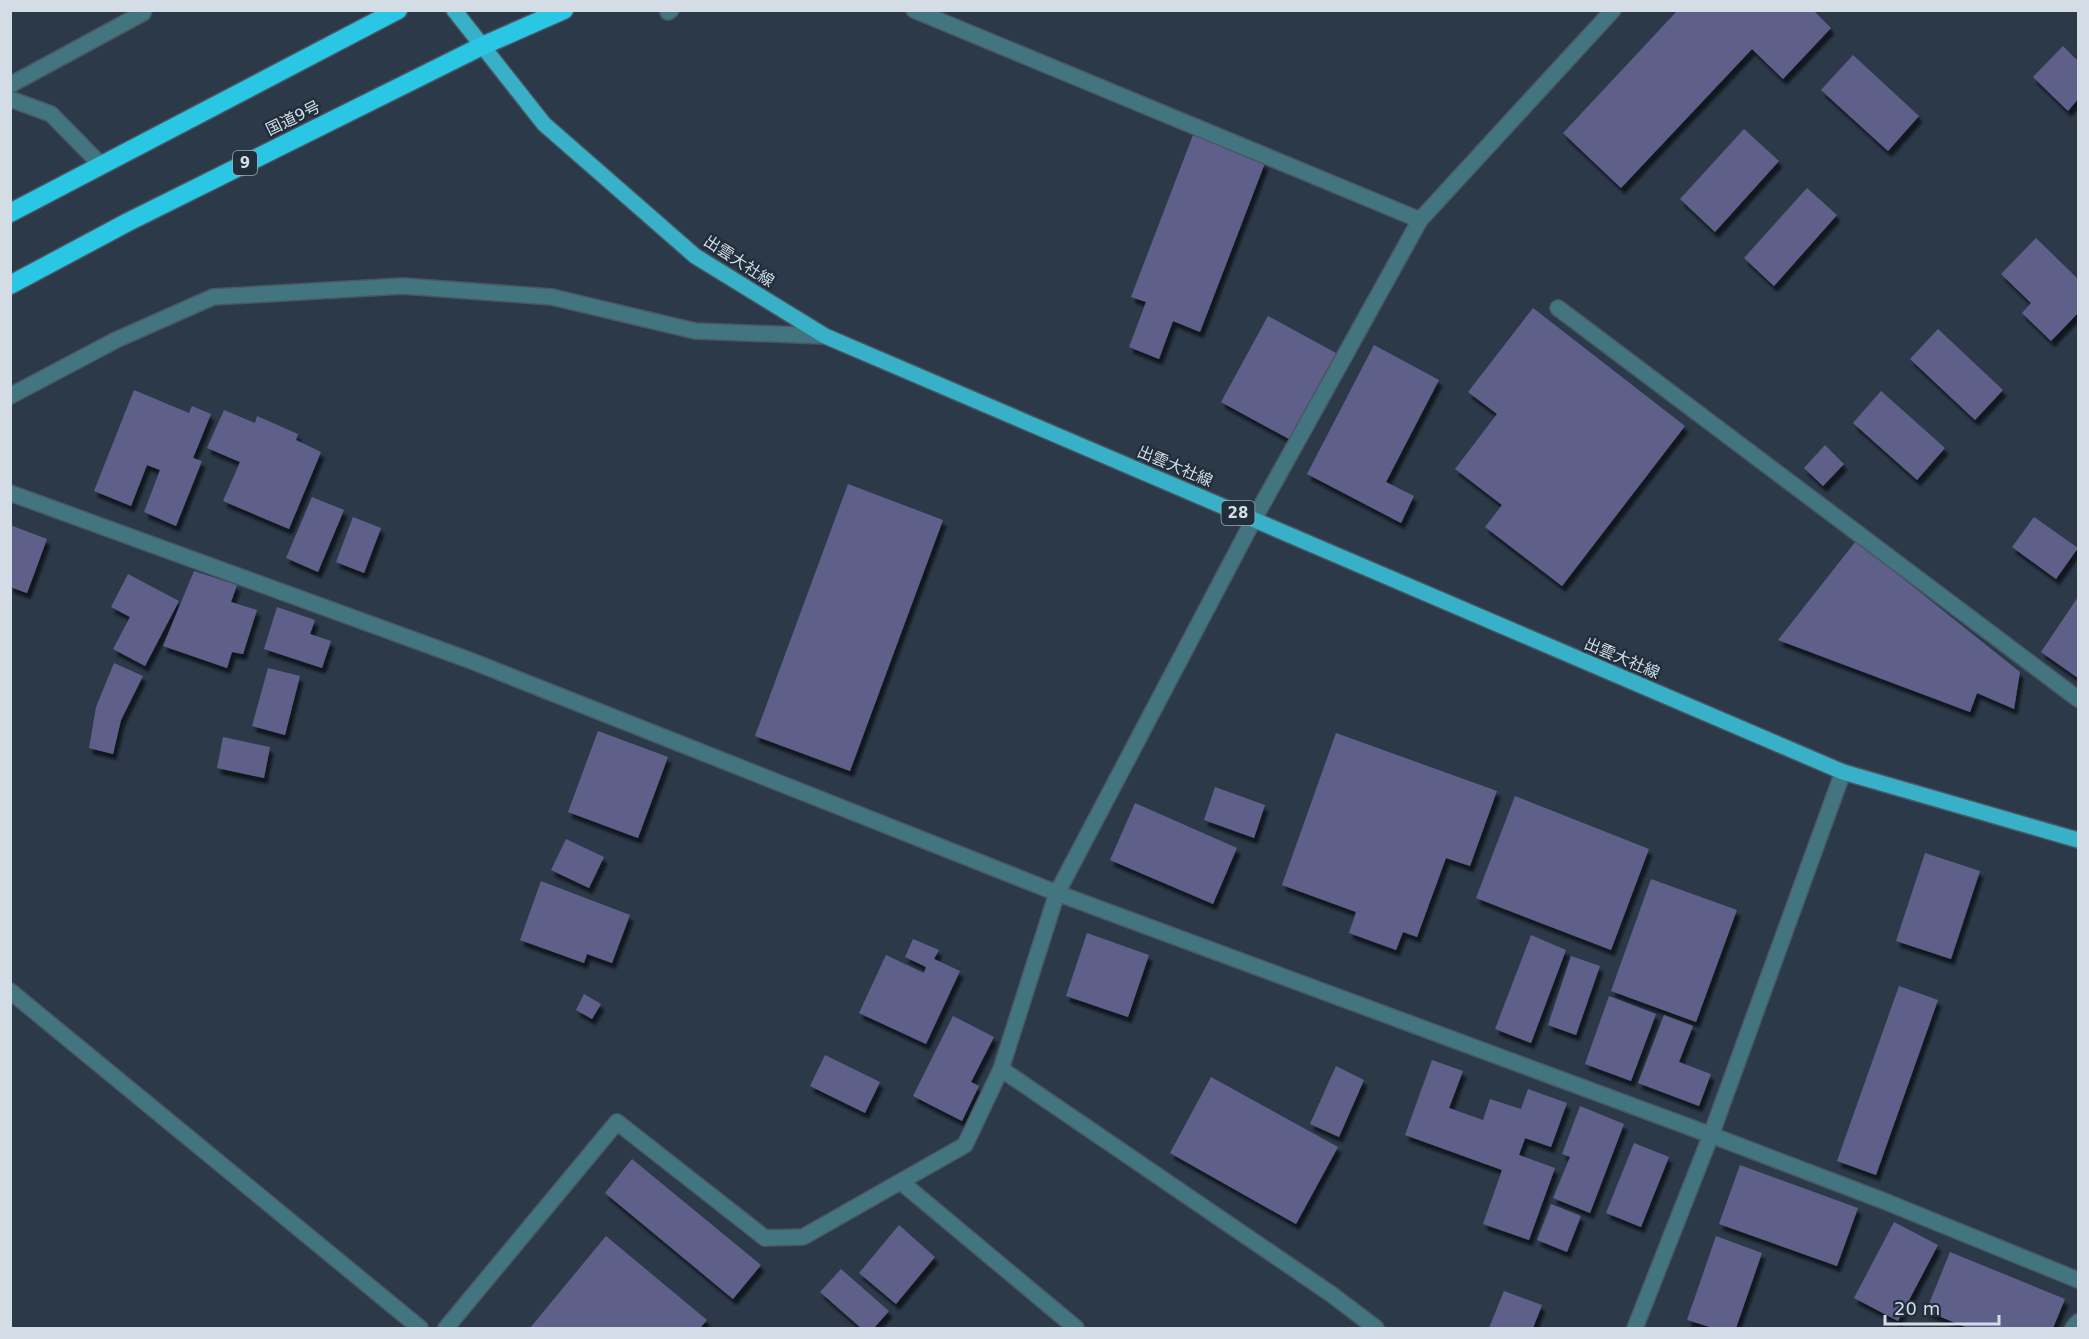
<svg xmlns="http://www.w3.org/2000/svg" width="2089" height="1339" font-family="'DejaVu Sans','Noto Sans JP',sans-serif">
	<defs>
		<filter id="shadow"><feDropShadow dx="3.5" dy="6" stdDeviation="1.5" flood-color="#0009"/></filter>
	</defs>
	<rect width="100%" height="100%" fill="#2b3948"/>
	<!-- building -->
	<path fill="#5f608a" filter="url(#shadow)" d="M1678,10H1813L1831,28L1783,79L1752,49L1621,188L1563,133Z
		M2063,46L2078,61V99L2068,111L2033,77Z
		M1853,55L1919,116L1888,151L1821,90Z
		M1744,129L1779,161L1715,232L1680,199Z
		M1193,135L1265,163L1200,332L1173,321L1159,359L1129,347L1146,302L1131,297Z
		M1807,188L1837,215L1774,286L1744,258Z
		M2036,238L2078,279V313L2051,341L2022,313L2031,303L2001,274Z
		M1533,308L1685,426L1562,586L1485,527L1502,505L1455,469L1497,414L1468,392Z
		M1268,316L1336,353L1289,439L1221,402Z
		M1938,329L2003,390L1975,420L1910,359Z
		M1374,345L1439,380L1386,482L1414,496L1401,523L1307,474Z
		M134,390L189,413L192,406L211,414L193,458L202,461L176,526L144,512L160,470L147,465L131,506L94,491Z
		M1881,391L1945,448L1917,480L1853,423Z
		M224,410L255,423L257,416L298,434L296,440L321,452L289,529L223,501L240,462L207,448Z
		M1825,445L1844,464L1823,486L1804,468Z
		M848,484L943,520L850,771L755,736Z
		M312,497L344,510L318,572L286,558Z
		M353,517L381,528L364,573L336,562Z
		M2034,517L2078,548L2056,579L2012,547Z
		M10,525L47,539L27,593L10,587Z
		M1856,541L2020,672L2014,709L1977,693L1970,712L1778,640Z
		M194,571L237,585L231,602L257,610L243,654L232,652L227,668L163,646Z
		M128,574L179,601L145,666L113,649L130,617L111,607Z
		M2078,597V678L2041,652Z
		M277,607L315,620L310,634L331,641L322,668L264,649Z
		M114,663L143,676L121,720L113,754L89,748L96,707Z
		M268,668L300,676L285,735L252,726Z
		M598,731L668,757L638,838L568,812Z
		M1336,733L1497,791L1470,866L1446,858L1417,937L1403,932L1396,950L1349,933L1356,912L1282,885Z
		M223,737L270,747L264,778L217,768Z
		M1215,787L1265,805L1254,838L1204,820Z
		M1515,796L1649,849L1611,950L1476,898Z
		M1135,803L1237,848L1213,904L1110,860Z
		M566,839L604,857L589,888L551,870Z
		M1925,853L1980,871L1951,959L1896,941Z
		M1651,879L1737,910L1696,1022L1611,991Z
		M541,881L630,915L612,963L587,954L584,963L520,940Z
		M1087,933L1149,955L1128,1017L1066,996Z
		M1531,935L1566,950L1531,1043L1495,1029Z
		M913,939L939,950L934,959L960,971L926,1044L859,1013L886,955L924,973L926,967L905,957Z
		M1571,956L1600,966L1576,1035L1548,1025Z
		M1899,986L1938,1000L1876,1175L1837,1161Z
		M584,994L601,1004L592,1019L576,1010Z
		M1609,996L1656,1014L1631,1081L1585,1064Z
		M1664,1015L1693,1026L1679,1062L1711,1074L1699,1106L1638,1083Z
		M953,1016L994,1037L971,1082L979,1086L962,1121L913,1096Z
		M825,1055L880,1082L865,1113L810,1086Z
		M1432,1060L1463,1071L1449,1108L1483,1120L1490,1099L1521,1109L1528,1089L1567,1103L1551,1147L1525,1138L1519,1155L1555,1168L1529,1240L1483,1224L1502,1170L1405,1135Z
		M1336,1066L1364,1080L1339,1137L1310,1124Z
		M1211,1077L1338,1147L1296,1224L1170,1153Z
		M1580,1106L1624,1124L1590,1213L1553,1198L1570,1157L1562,1154Z
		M1634,1143L1669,1157L1641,1227L1606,1213Z
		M632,1159L761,1265L733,1299L605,1193Z
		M1740,1165L1858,1208L1837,1266L1719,1224Z
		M1551,1204L1581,1216L1567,1252L1537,1240Z
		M1894,1222L1938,1245L1898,1321L1854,1298Z
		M899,1225L935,1257L896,1304L859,1273Z
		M606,1236L707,1320L700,1328H530Z
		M1716,1236L1762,1253L1736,1328H1713L1687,1320Z
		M1950,1252L2065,1299L2053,1328H1968L1926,1311Z
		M841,1269L889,1311L874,1328H861L820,1292Z
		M1504,1291L1542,1305L1533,1328H1489Z"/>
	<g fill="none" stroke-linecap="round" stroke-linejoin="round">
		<!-- minor casing -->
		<g stroke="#495764" stroke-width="18">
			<path id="minor" d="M914,10L1420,220
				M668,12L671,10
				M10,85L143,13L144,10
				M10,99L51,114L102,166
				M1558,308L2078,699
				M10,396L116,340L213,297L403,286L552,297L695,331L825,336
				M10,493L469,660L1057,893L1711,1135L1884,1201L2078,1280
				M10,991L420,1328
				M1001,1069L1331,1294L1376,1328
				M901,1182L1076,1328
				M446,1328L617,1122L765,1238L803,1237L965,1145L1001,1069L1057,893L1254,519L1420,220L1613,10
				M1635,1328L1711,1135L1843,772
				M2073,1328L2078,1322"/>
		</g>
		<!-- major casing -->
		<g stroke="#495764" stroke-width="18">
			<path id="major" d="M454,10L544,124L695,256L825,336L1843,772L2078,840"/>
		</g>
		<!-- highway casing -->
		<g stroke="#495764" stroke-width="21">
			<path id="highway" d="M10,213L398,10
				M10,285L128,222L482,46L564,10"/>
		</g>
		<!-- minor -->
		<use href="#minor" stroke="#427580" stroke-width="15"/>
		<!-- major -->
		<use href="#major" stroke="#38b0c7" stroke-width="15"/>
		<!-- highway -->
		<use href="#highway" stroke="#29c7e3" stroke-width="18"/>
	</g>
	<g text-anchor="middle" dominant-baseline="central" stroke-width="5" stroke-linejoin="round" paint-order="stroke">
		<!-- shield labels -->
		<g fill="#212f3d" stroke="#9ea9b3" stroke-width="1.5">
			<rect x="233" y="151" width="24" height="24" rx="4.5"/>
			<rect x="1221.5" y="501" width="33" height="24" rx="4.5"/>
		</g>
		<g font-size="15" font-weight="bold" fill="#d4dde6">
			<text x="245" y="163">9</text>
			<text x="1238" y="513">28</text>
		</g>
		<!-- street labels -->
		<g font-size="16" fill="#d4dde6" stroke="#212f3d">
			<text transform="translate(293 118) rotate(-26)">国道9号</text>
			<text transform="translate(739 261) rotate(33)">出雲大社線</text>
			<text transform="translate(1175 466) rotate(23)">出雲大社線</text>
			<text transform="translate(1622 658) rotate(23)">出雲大社線</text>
		</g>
	</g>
	<!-- border -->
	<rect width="2089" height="1339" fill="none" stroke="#d4dde6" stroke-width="24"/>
	<!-- scale -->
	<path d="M1885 1315v9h114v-9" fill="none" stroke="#d4dde6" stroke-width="3"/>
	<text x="1894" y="1315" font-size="18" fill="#d4dde6" stroke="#212f3d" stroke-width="4.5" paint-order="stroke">20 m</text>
</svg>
